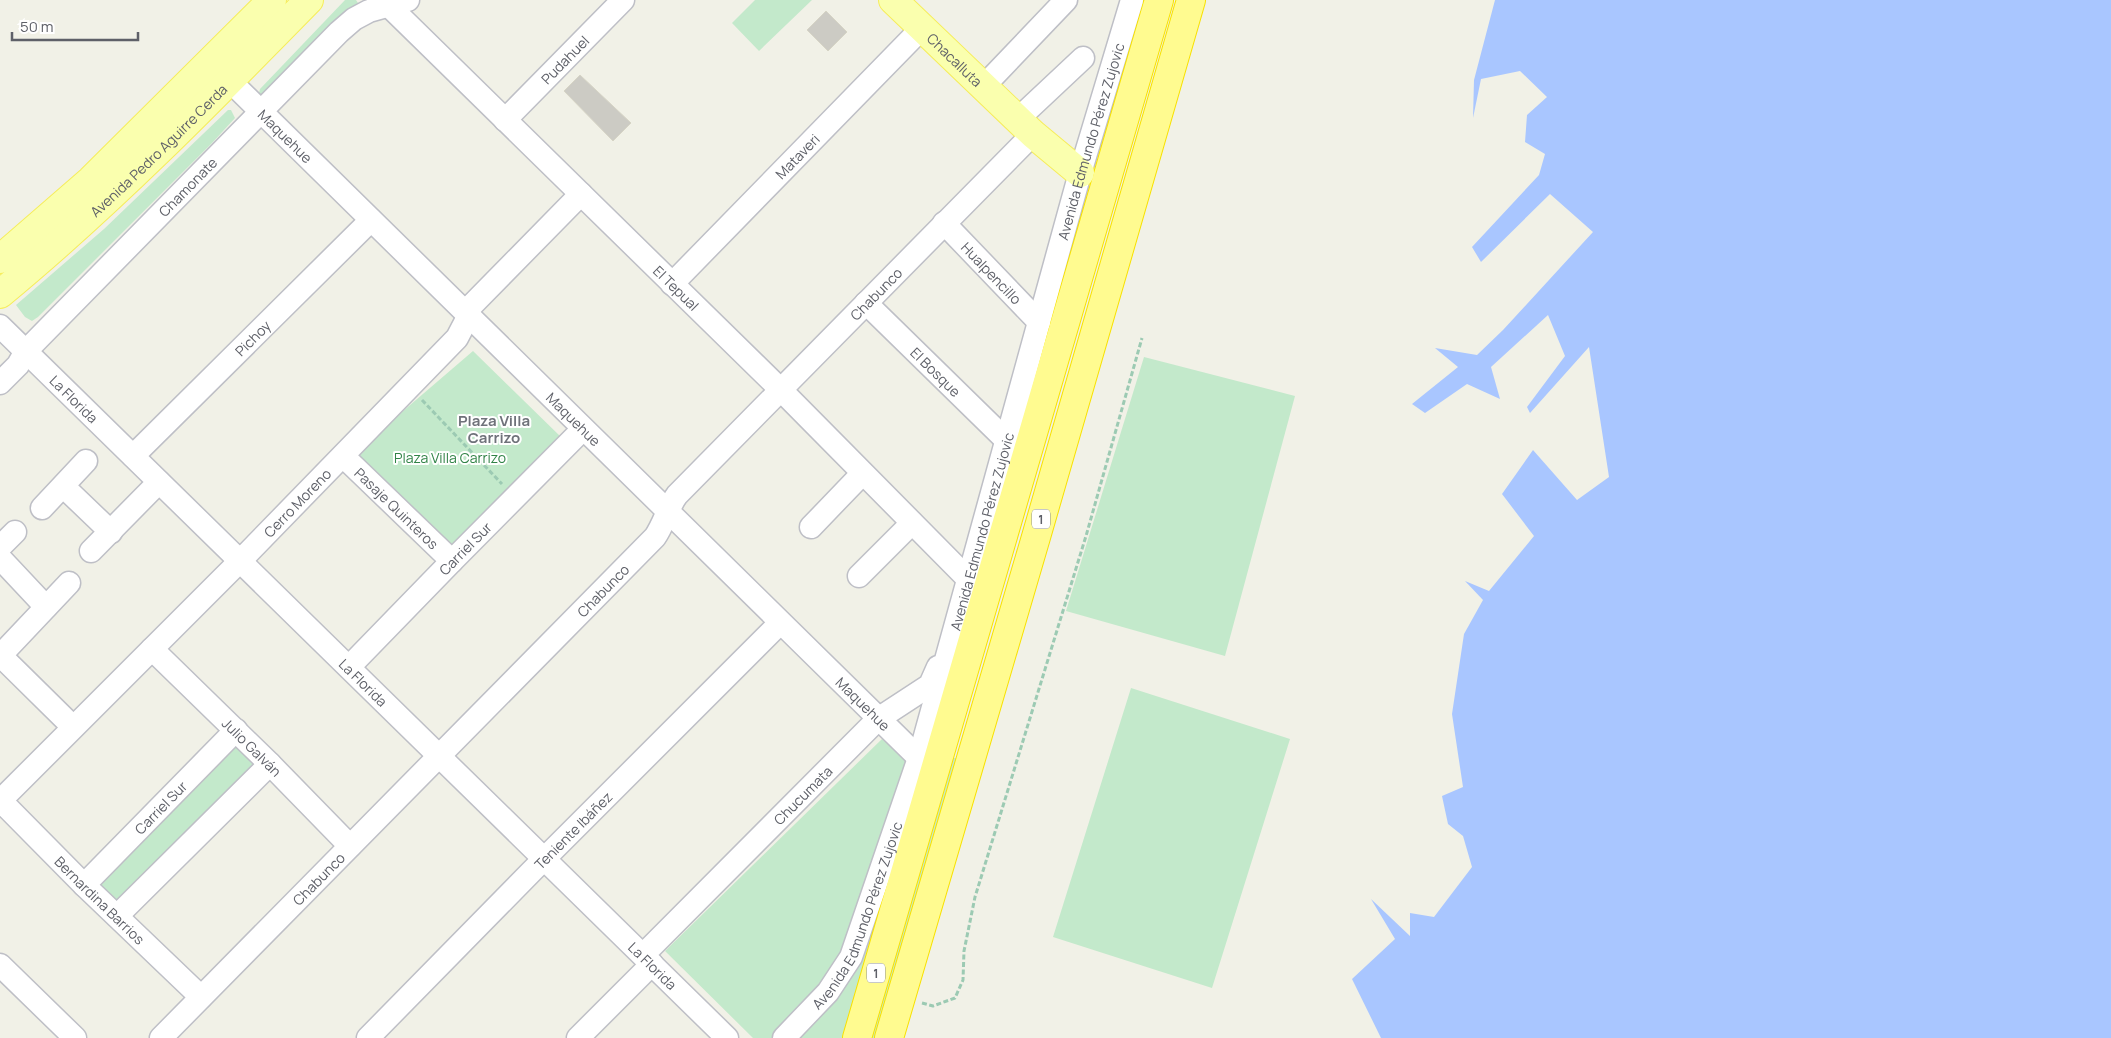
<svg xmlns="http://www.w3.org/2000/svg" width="2111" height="1038" font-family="Manrope,sans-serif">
	<rect width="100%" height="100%" fill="#f1f1e7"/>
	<!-- green -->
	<path fill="#c3e9cb" d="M345,0H356L362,9L264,97L259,93L260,89Z
		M755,0H812L759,51L732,23Z
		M228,110H231L235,118L212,143L38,317L32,321L25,317L16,305L104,229Z
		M473,351L562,438L450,552L353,454Z
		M1144,357L1295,396L1225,656L1066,611Z
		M1131,688L1290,739L1212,988L1053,937Z
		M882,739L908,760L919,758H959L879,1038H753L665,951Z
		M236,740L262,763L119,907L94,883Z"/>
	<!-- water -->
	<path fill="#a9c6ff" d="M1495,0H2111V1038H1381L1352,979L1395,939L1371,899L1410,936V913L1434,917L1472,867L1463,836L1448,824L1442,796L1463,787L1452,714L1464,634L1483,600L1465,581L1489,591L1534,536L1502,494L1533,450L1577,500L1609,477L1589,347L1530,413L1527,407L1565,356L1548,315L1491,367L1500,399L1467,384L1425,413L1412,404L1458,367L1435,348L1477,355L1503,330L1593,232L1550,194L1481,262L1472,247L1539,175L1545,154L1525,142L1527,115L1547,97L1520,71L1481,79L1473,118L1474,80Z"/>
	<!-- building -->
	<path fill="#cccbc4" stroke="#d6d4c5" d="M826,11L847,32L828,51L807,30Z
		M580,75L631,123L613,141L564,91Z"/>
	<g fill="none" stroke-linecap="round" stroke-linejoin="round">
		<!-- minor casing -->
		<g stroke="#bebfc6" stroke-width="25">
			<g id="minor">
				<path id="s1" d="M383,0L780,389L968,579"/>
				<path id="s2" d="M230,81L919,758"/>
				<path d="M983,87L1066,0"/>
				<path d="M1018,119L1083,58"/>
				<path id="s3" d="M505,120L623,0"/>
				<path id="s4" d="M944,223L1039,322"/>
				<path id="s5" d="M672,284L922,28"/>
				<path id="s6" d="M866,303L1006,440"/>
				<path id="s7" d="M0,326L727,1038"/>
				<path id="s8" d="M0,383L18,365L26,351L339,32L354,19L369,11L408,0"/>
				<path id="s9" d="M133,456L371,220"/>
				<path id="s10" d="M343,456L452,561"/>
				<path d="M64,487L111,532"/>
				<path d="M42,508L86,461"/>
				<path d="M811,527L862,474"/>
				<path d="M0,547L15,532"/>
				<path d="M91,551L159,482"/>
				<path d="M0,558L46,607"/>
				<path d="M859,576L912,523"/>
				<path id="s11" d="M152,649L270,764L350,846"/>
				<path d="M0,655L73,727"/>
				<path d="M0,656L69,583"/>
				<path id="s12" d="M349,667L452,561L583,429"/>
				<path id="s13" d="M0,801L240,561L457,338L468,317L471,306L581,194"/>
				<path id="s14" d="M1,801L84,885L201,997"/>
				<path id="s15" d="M84,885L236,730"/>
				<path d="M117,916L270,764"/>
				<path id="s16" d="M643,955L878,719L930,685L938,667"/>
				<path d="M0,965L75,1038"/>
				<path id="s17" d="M161,1038L655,537C664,524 668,507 677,495L1033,134"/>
				<path id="s18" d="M368,1038L532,871L780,623"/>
				<path d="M578,1038L652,964"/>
				<path id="s19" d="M784,1038L828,992L851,957L919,758L1080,173L1132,0"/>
			</g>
		</g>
		<!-- major casing -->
		<g stroke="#f6ed5a" stroke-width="30">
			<g id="major">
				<path id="s20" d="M893,0L1033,134L1080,173"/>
				<path d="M0,259L91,180L272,0"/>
				<path id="s21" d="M0,294C110,203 209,102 309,0"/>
			</g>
		</g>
		<!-- highway casing -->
		<g stroke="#f8e100" stroke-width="30">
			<path id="highway" d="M857,1038L1159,0
				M889,1038L1036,537L1191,0"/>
		</g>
		<!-- path -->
		<path stroke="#9ccab3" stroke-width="3" stroke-dasharray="5 2.5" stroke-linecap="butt" d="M422,400L502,484
			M922,1003L933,1006L955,998L963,980L964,951L975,897L1086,536L1142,338"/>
		<!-- minor -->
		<use href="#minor" stroke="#fff" stroke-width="22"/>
		<!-- major -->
		<use href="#major" stroke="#faffae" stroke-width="28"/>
		<!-- highway -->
		<use href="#highway" stroke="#fffb90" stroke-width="28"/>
	</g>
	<g text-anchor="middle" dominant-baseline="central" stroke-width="4" stroke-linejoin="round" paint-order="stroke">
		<!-- shield labels -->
		<g fill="#fff" stroke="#8e9095" stroke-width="1">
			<rect x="1032" y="509.5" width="18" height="19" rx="4"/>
			<rect x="867" y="963.5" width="18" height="19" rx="4"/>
		</g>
		<g font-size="12" font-weight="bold" fill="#5e6068">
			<text x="1041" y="519">1</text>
			<text x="876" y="973">1</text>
		</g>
		<!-- street labels -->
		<g font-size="14" fill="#5e6068" stroke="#fff">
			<text stroke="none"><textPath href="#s3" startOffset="85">Pudahuel</textPath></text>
			<text stroke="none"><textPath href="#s20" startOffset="86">Chacalluta</textPath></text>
			<text stroke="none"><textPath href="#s2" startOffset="78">Maquehue</textPath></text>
			<text stroke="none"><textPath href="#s19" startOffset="956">Avenida Edmundo Pérez Zujovic</textPath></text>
			<text stroke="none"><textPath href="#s21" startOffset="214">Avenida Pedro Aguirre Cerda</textPath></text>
			<text stroke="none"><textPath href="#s5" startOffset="179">Mataveri</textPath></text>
			<text stroke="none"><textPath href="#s8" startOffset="272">Chamonate</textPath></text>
			<text stroke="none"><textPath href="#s4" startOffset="69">Hualpencillo</textPath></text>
			<text stroke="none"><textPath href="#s1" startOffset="411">El Tepual</textPath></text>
			<text stroke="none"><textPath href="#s17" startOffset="1034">Chabunco</textPath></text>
			<text stroke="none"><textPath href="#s9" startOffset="168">Pichoy</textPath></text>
			<text stroke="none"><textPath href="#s6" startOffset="98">El Bosque</textPath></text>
			<text stroke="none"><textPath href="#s7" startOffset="104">La Florida</textPath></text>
			<text stroke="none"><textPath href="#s2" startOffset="482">Maquehue</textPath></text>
			<text stroke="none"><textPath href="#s13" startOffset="421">Cerro Moreno</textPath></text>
			<text stroke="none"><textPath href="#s10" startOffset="75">Pasaje Quinteros</textPath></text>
			<text stroke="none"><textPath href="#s19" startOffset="551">Avenida Edmundo Pérez Zujovic</textPath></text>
			<text stroke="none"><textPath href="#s12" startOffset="166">Carriel Sur</textPath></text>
			<text stroke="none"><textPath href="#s17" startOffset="629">Chabunco</textPath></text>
			<text stroke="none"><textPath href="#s7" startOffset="509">La Florida</textPath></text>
			<text stroke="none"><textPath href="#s2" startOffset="888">Maquehue</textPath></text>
			<text stroke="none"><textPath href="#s11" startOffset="140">Julio Galván</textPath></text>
			<text stroke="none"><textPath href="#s16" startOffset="226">Chucumata</textPath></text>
			<text stroke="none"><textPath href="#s15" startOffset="109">Carriel Sur</textPath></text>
			<text stroke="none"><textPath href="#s18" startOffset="292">Teniente Ibáñez</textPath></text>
			<text stroke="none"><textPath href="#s17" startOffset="224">Chabunco</textPath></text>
			<text stroke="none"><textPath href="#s14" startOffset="140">Bernardina Barrios</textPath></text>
			<text stroke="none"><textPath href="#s19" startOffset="146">Avenida Edmundo Pérez Zujovic</textPath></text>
			<text stroke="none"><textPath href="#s7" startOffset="914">La Florida</textPath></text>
		</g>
		<!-- park labels -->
		<g font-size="14" fill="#318347" stroke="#fff">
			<text x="450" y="457">Plaza Villa Carrizo</text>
		</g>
		<!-- neighbourhood labels -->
		<g font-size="15" font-weight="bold" fill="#6f727a" stroke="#fff">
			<text x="494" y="420">Plaza Villa<tspan x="494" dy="17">Carrizo</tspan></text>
		</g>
	</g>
	<!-- scale -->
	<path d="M12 32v8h126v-8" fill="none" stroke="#5e6068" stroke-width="2.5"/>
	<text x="20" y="32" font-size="15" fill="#5e6068" stroke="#ffffff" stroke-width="4" paint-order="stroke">50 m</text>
</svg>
